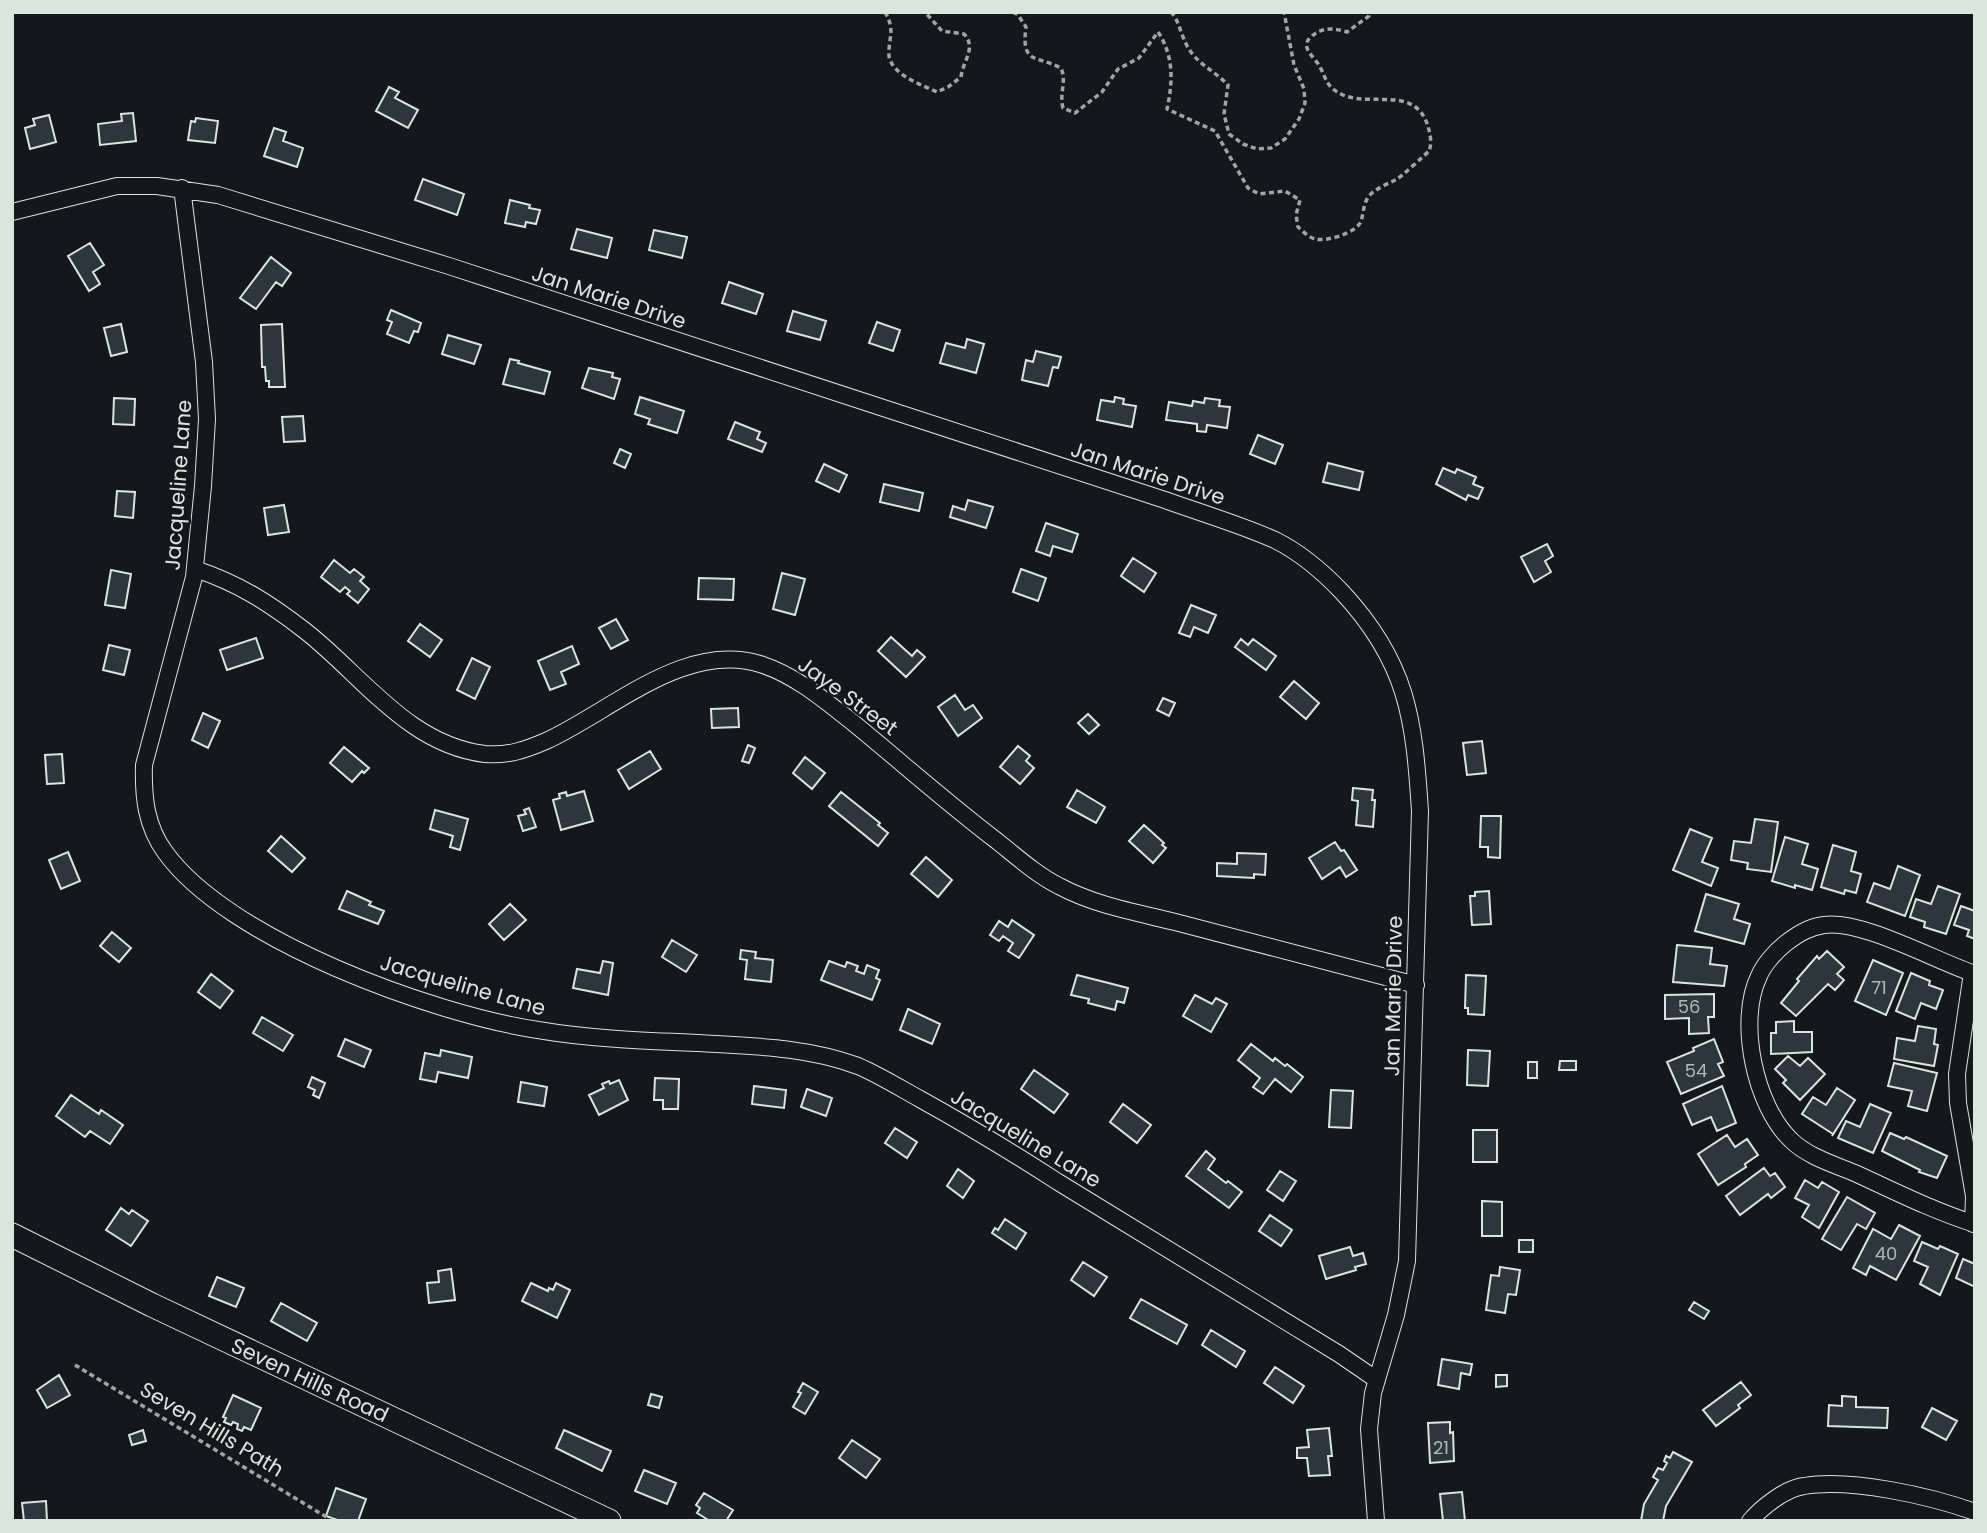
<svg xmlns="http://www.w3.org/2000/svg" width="1987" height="1533" font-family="Poppins,sans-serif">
	<rect width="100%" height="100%" fill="#14181c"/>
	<!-- building -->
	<path fill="#2c363c" stroke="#d8e6dc" stroke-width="2" d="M389,87L399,92L395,98L418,110L408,128L376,111Z
		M133,113L136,141L100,145L98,124L122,121L121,114Z
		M49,115L56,142L30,149L25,128L35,125L33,119Z
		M196,118L218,121L215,143L188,140L191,121L195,122Z
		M274,128L286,132L283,141L303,148L297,167L264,156Z
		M423,179L464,194L457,215L415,200Z
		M510,200L530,205L529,208L540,210L536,224L526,222L525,227L505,223Z
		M577,229L612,238L607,258L571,249Z
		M654,230L687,237L682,258L649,250Z
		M90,243L104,265L93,272L100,284L89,291L68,256Z
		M271,257L291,273L282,286L276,282L256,309L240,298Z
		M729,282L763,294L756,314L722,303Z
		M391,310L421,323L418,332L414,331L409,343L387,334L392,322L387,320Z
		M793,311L826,321L820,340L787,331Z
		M877,322L900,330L893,351L869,343Z
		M121,324L127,352L111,356L104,328Z
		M282,324L285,387H269V381H266L265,367H262L261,325Z
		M448,335L481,345L474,364L442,354Z
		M967,339L984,344L976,373L940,363L946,343L965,348Z
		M1036,351L1061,357L1058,368L1053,367L1048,386L1022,380L1026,360L1033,362Z
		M510,359L519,361L518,363L550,372L544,394L503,384Z
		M589,368L613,373L612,377L620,379L614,399L582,388Z
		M640,397L684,411L677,433L648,424L650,419L635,414Z
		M1115,397L1124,399L1123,404L1136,406L1132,427L1097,420L1101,400L1114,402Z
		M114,398L135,399L134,425L113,424Z
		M1205,398L1220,400L1219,406L1230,407L1227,428L1207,425L1206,432L1197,431V424L1166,420L1169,402L1192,406L1193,401L1204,403Z
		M303,416L305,441L284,442L282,417Z
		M735,422L760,432L757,439L766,443L762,452L728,439Z
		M1258,435L1283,445L1275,464L1250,454Z
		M620,449L631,454L625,468L614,463Z
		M1328,463L1363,472L1359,490L1323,482Z
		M824,464L847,475L839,492L816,481Z
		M1443,468L1455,473L1457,469L1476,477L1473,484L1483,488L1478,499L1468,495L1466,500L1436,484Z
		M884,484L923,493L919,511L880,502Z
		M117,491L135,492L133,518L115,516Z
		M968,500L993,507L986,528L950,517L953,506L965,510Z
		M284,505L289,532L268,535L264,508Z
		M1046,523L1078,534L1072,552L1053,546L1050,556L1036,551Z
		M1547,544L1553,556L1545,561L1551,572L1534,582L1521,557Z
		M1133,558L1156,573L1144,592L1121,576Z
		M334,560L350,573L354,569L364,577L360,581L369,589L358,603L347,594L350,591L345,587L340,592L321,577Z
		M1021,569L1046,578L1038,601L1013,592Z
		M111,570L131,574L125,608L105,605Z
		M782,573L805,579L795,615L773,609Z
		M699,578L734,579L733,600L698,599Z
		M1191,605L1216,615L1208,633L1194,627L1190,637L1179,633Z
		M616,619L628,640L611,649L599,628Z
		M420,624L442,640L430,657L408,641Z
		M891,637L912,656L917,650L925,657L906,677L878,651Z
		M256,638L263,658L227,670L220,650Z
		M1241,639L1248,645L1253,639L1276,656L1266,670L1235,647Z
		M109,645L130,650L124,675L103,670Z
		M572,646L579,664L561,672L566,684L550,690L538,661Z
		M472,658L490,667L475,699L457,690Z
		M1294,681L1319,703L1306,719L1280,697Z
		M955,695L965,710L973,705L982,718L958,736L938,707Z
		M1163,698L1175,703L1169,716L1157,710Z
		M738,708L739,727L712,728L711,709Z
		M203,713L220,721L208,748L192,740Z
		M1088,714L1099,725L1089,734L1078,723Z
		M1482,741L1486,773L1467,775L1463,743Z
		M748,745L755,748L749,763L742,761Z
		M1018,746L1030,756L1026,761L1034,768L1020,784L1000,767Z
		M344,747L369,768L364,773L362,771L352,782L330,763Z
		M650,751L661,769L629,789L618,770Z
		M62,754L64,783L47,784L45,755Z
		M805,757L825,773L812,789L793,773Z
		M1353,788L1373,790L1372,800H1375L1373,827L1356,825L1358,801L1352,800Z
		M1077,790L1105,807L1096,823L1067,807Z
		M584,791L593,821L561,830L553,800L560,798L559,794L566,792L567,796Z
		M841,792L880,823L878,825L888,833L878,846L829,806Z
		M529,808L536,827L523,831L518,816L526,814L524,810Z
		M435,810L468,819L460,850L450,847L453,836L430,829Z
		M1481,816H1501L1500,858L1488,857V847H1480Z
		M1755,819L1778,822L1771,872L1747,869L1748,863L1731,860L1734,841L1751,843Z
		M1144,825L1164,843L1162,845L1166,848L1153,863L1129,841Z
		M1690,829L1712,838L1702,862L1718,868L1711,886L1673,870Z
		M281,836L305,858L292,872L268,851Z
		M1785,837L1808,844L1802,864L1818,869L1812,890L1795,885V888L1772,881Z
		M1335,842L1341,851L1344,850L1357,870L1346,877L1340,867L1322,879L1309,858Z
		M1833,845L1856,852L1851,871L1861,874L1856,893L1845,890L1844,894L1821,887Z
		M68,852L80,881L61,889L49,860Z
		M1237,853L1266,854L1265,875L1254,874V878L1217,876V863L1237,864Z
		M926,857L952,880L938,897L911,874Z
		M1898,866L1920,875L1905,916L1867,902L1874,883L1890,889Z
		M1938,886L1960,894L1946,934L1924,927L1925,922L1910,917L1916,899L1931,904Z
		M347,891L371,902L369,905L384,911L378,924L339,909Z
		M1489,891L1491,924L1472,925L1470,896H1475V892Z
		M1706,894L1739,904L1734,919L1750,924L1744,944L1695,931Z
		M510,904L526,920L504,940L489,924Z
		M1961,906L1975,911V939L1967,936L1969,930L1954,925Z
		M1012,920L1034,935L1019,958L1008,951L1013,943L1003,936L999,941L990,935L999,921L1008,927Z
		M112,932L131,948L119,962L100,946Z
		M672,940L697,955L686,972L662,957Z
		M1677,945L1712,948L1710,964L1727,966L1724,986L1673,982Z
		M741,950L756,952L755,958L773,960L771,982L745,979L747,960L740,959Z
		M1827,951L1844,967L1837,974L1844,980L1835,990L1828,984L1796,1016L1781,1003L1799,981L1797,979L1817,956L1819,959Z
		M1873,960L1903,973L1886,1015L1855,1001Z
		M603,961L613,963L608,995L573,988L577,969L600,973Z
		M829,961L845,967L847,962L858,966L856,971L864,974L867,965L879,970L876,978L880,980L872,1000L821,980Z
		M1911,973L1930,981L1929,985L1943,990L1936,1009L1921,1003L1915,1019L1896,1011Z
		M211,974L233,991L220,1008L198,992Z
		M1077,975L1128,988L1124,1003L1117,1001L1115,1010L1088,1003L1089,999L1071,995Z
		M1466,975L1486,976L1484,1015L1468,1014V1008H1465Z
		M1714,994V1017H1708L1709,1033L1689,1034V1018L1665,1019V995Z
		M1195,995L1212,1004L1216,998L1227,1004L1211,1032L1183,1016Z
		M908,1009L940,1024L932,1044L900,1030Z
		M262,1017L293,1035L283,1051L253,1033Z
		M1794,1021V1032H1812V1052L1771,1054V1033H1776V1022Z
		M1918,1026L1936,1029L1934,1044L1938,1045L1934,1066L1894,1059L1897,1038L1915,1041Z
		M345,1039L371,1050L364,1067L338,1056Z
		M1714,1039L1723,1062L1718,1064L1724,1076L1681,1094L1667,1062L1694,1051L1693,1048Z
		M1251,1044L1273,1061L1275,1058L1285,1066L1287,1064L1303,1077L1291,1092L1275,1079L1263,1094L1253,1087L1260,1078L1238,1060Z
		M441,1050L472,1057L468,1078L438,1072L436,1082L420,1079L425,1053L440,1056Z
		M1468,1050L1490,1051L1488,1086L1467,1085Z
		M1788,1056L1800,1066L1808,1058L1825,1074L1800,1100L1783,1083L1786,1080L1775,1069Z
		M1560,1061H1576V1070H1559Z
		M1528,1062H1537V1078H1528Z
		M1894,1063L1937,1073L1927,1111L1908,1106L1912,1091L1888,1086Z
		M1034,1070L1068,1094L1054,1113L1021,1089Z
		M312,1077L325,1083L319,1098L313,1095L315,1090L308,1087Z
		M655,1078L679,1079L678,1109H663V1100H654Z
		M619,1080L628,1100L599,1115L589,1095L604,1088L602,1084L609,1081L610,1084Z
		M521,1082L547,1087L544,1106L518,1102Z
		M754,1086L786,1090L784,1108L752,1104Z
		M1722,1086L1736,1123L1717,1131L1711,1117L1692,1125L1683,1104Z
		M1837,1088L1855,1100L1832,1136L1833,1134L1802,1114L1813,1097L1826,1105Z
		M807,1089L832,1098L826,1116L801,1107Z
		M1331,1090L1353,1091L1351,1128L1329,1127Z
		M71,1095L99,1114L101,1110L123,1125L110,1144L90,1131L85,1137L56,1116Z
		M1123,1104L1151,1125L1137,1143L1110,1122Z
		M1870,1104L1891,1113L1873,1153L1838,1138L1846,1121L1860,1127Z
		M895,1128L917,1142L907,1158L885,1143Z
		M1473,1130H1497V1162H1473Z
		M1890,1133L1904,1139L1906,1137L1947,1156L1937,1178L1919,1172L1920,1170L1882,1151Z
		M1727,1135L1735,1147L1747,1139L1758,1155L1745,1164L1746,1167L1718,1185L1698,1154Z
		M1206,1151L1215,1159L1208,1169L1226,1183L1228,1181L1242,1192L1229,1208L1186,1176Z
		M1764,1168L1770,1176L1775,1173L1785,1187L1771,1198L1768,1194L1740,1215L1726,1196Z
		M958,1169L974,1181L963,1198L947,1186Z
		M1280,1171L1296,1181L1283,1201L1267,1190Z
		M1805,1180L1818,1188L1822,1182L1839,1192L1819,1228L1802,1217L1809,1205L1795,1198Z
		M1847,1197L1875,1213L1866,1229L1857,1224L1841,1250L1822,1239Z
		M1482,1201L1502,1202V1236H1482Z
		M121,1208L129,1214L132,1210L148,1221L131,1246L106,1230Z
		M1270,1215L1292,1230L1281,1246L1259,1231Z
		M1005,1219L1026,1233L1016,1249L992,1233L995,1228L998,1230Z
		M1899,1225L1920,1236L1896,1280L1870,1266L1866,1275L1853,1268L1873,1229L1891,1239Z
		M1519,1240H1533V1252H1519Z
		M1922,1242L1938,1249L1940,1246L1958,1254L1940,1295L1920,1284L1928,1267L1914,1261Z
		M1350,1247L1353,1256L1363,1253L1366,1264L1355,1267L1356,1270L1326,1279L1319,1256Z
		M1963,1259L1975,1264V1287L1956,1278Z
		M1083,1262L1107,1277L1094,1296L1071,1280Z
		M1500,1267L1520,1270L1516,1295L1508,1294L1505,1313L1486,1310L1491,1275L1499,1276Z
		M451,1269L455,1300L429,1303L427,1283L439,1282L438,1271Z
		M217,1277L244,1288L236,1307L209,1296Z
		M531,1283L548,1291L549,1288L553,1290L556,1283L570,1290L557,1318L522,1301Z
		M1141,1299L1187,1325L1177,1344L1130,1318Z
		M1694,1302L1709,1311L1704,1319L1689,1310Z
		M281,1303L317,1323L307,1341L271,1321Z
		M1211,1330L1245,1351L1236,1367L1202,1345Z
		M1442,1359L1472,1364L1470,1375L1461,1373L1459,1389L1438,1385Z
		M1275,1367L1304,1386L1293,1403L1264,1383Z
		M59,1375L70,1395L47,1408L37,1390Z
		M1496,1375H1507V1386L1496,1387Z
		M1741,1382L1751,1395L1738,1405L1740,1408L1716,1426L1703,1410Z
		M803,1383L818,1392L805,1414L793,1407L801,1393L798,1392Z
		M651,1394L662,1397L659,1408L648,1405Z
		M233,1395L261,1408L251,1430L244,1427L242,1431L237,1429L238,1424L233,1422L231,1425L224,1422L226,1418L223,1417Z
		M1842,1396L1856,1397V1407L1888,1408L1887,1428L1828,1426L1829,1405L1842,1406Z
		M1932,1408L1957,1421L1946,1440L1922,1427Z
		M1450,1422V1433L1453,1432L1454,1461L1430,1463L1428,1423Z
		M1329,1428L1332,1456H1328L1330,1475L1309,1476L1307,1458H1297V1448L1309,1447L1307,1430Z
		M143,1430L146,1441L132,1445L129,1435Z
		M564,1430L611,1451L602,1471L556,1448Z
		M852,1440L880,1459L866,1478L839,1458Z
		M1673,1452L1692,1462L1666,1506L1663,1521H1641L1644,1504L1658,1480L1653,1477L1658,1468L1663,1470L1667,1463L1664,1461L1666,1456L1670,1458Z
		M644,1470L676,1483L667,1504L635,1491Z
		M336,1488L366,1499L358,1521H340L326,1516Z
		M1462,1492L1465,1521H1443L1440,1494Z
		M704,1493L733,1510L726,1521H710L697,1513L700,1508L696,1505Z
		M46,1501L47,1521H24L22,1503Z"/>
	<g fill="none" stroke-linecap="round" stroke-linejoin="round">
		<!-- street casing -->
		<g stroke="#d8e6dc" stroke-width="18">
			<path id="street" d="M182,188L204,362L207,419L203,486L194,577L144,765C143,797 146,826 165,852C228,940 433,1014 538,1030C591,1039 646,1041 699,1043C751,1046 808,1047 858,1066C879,1075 900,1088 920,1099C967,1125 1013,1153 1058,1182C1152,1240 1246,1297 1339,1354L1377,1380
				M12,212L117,186H157L218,195L449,266L1165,500C1201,513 1239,524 1275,540C1299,552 1323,572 1342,592C1408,663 1414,719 1420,811L1407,1261L1396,1315L1373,1393L1369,1429L1376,1521
				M195,569C238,583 269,603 304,630C362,675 408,745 485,754C508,756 525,750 546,741C612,711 686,639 763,665C796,676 824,700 851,721C900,761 947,803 997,841C1017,857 1037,875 1059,886C1096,906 1140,913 1179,923C1258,943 1337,964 1416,985
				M1972,973L1957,1074L1958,1103L1974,1196L1973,1224
				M1975,974C1938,962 1861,919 1824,925C1809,927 1798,934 1786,943C1776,951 1764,964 1759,976C1737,1021 1755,1106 1791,1140C1808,1157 1836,1165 1857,1174C1896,1192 1934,1211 1975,1224
				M1750,1521C1762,1507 1786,1488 1804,1486C1851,1478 1930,1496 1975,1512"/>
		</g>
		<!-- secondary casing -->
		<g stroke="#d8e6dc" stroke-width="25">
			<path id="secondary" d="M12,1235L152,1305L609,1521"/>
		</g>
		<!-- path -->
		<path stroke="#9da8a2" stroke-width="3.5" stroke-dasharray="5 3.5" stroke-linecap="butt" d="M885,12C896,31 888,38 889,56C892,75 922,85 937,92L948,87L961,77C963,60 977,48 964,34L942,31L925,12
			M1013,12L1018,15L1026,27C1021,65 1036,55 1061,68C1067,82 1059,93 1063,108L1075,113L1102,92L1118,69L1139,58L1158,32C1174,56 1173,82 1167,109L1215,131L1248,188L1259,194L1285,191L1300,200L1296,215L1298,227C1303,231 1308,237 1315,239C1326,242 1357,233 1361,221C1364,212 1363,204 1369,196C1376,188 1388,184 1397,179C1401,177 1426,154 1429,151C1431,147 1431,139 1430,135C1421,82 1374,108 1343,95C1326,87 1327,80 1320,67C1315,57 1298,47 1312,36C1322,27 1335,28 1347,32L1369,16V12
			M1171,12C1180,21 1181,39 1191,52C1201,66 1216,72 1228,85L1224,114L1229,134L1243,144L1257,149L1271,148L1285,139L1299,119L1305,103L1304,89L1294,65L1284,12
			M75,1365L333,1521"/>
		<!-- street -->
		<use href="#street" stroke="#14181c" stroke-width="16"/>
		<!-- secondary -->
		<use href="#secondary" stroke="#14181c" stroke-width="23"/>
	</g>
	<g text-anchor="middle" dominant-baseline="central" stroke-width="5" stroke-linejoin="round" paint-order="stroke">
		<!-- number labels -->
		<g font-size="18" fill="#adbab4">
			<text x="1879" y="987">71</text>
			<text x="1689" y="1006">56</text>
			<text x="1696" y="1070">54</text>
			<text x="1886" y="1253">40</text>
			<text x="1441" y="1447">21</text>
		</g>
		<!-- street labels -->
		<g font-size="21" fill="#d8e6dc" stroke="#14181c">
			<text transform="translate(609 297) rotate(18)">Jan Marie Drive</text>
			<text transform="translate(1148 473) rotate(18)">Jan Marie Drive</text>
			<text transform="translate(178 485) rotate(-86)">Jacqueline Lane</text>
			<text transform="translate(848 696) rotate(36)">Jaye Street</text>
			<text transform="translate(463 985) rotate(16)">Jacqueline Lane</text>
			<text transform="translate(1393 996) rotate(-89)">Jan Marie Drive</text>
			<text transform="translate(1026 1138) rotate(31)">Jacqueline Lane</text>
			<text transform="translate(310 1380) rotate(25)">Seven Hills Road</text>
			<text transform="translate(212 1429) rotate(31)">Seven Hills Path</text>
		</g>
	</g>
	<!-- border -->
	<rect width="1987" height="1533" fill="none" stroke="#d8e6dc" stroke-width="28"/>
</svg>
